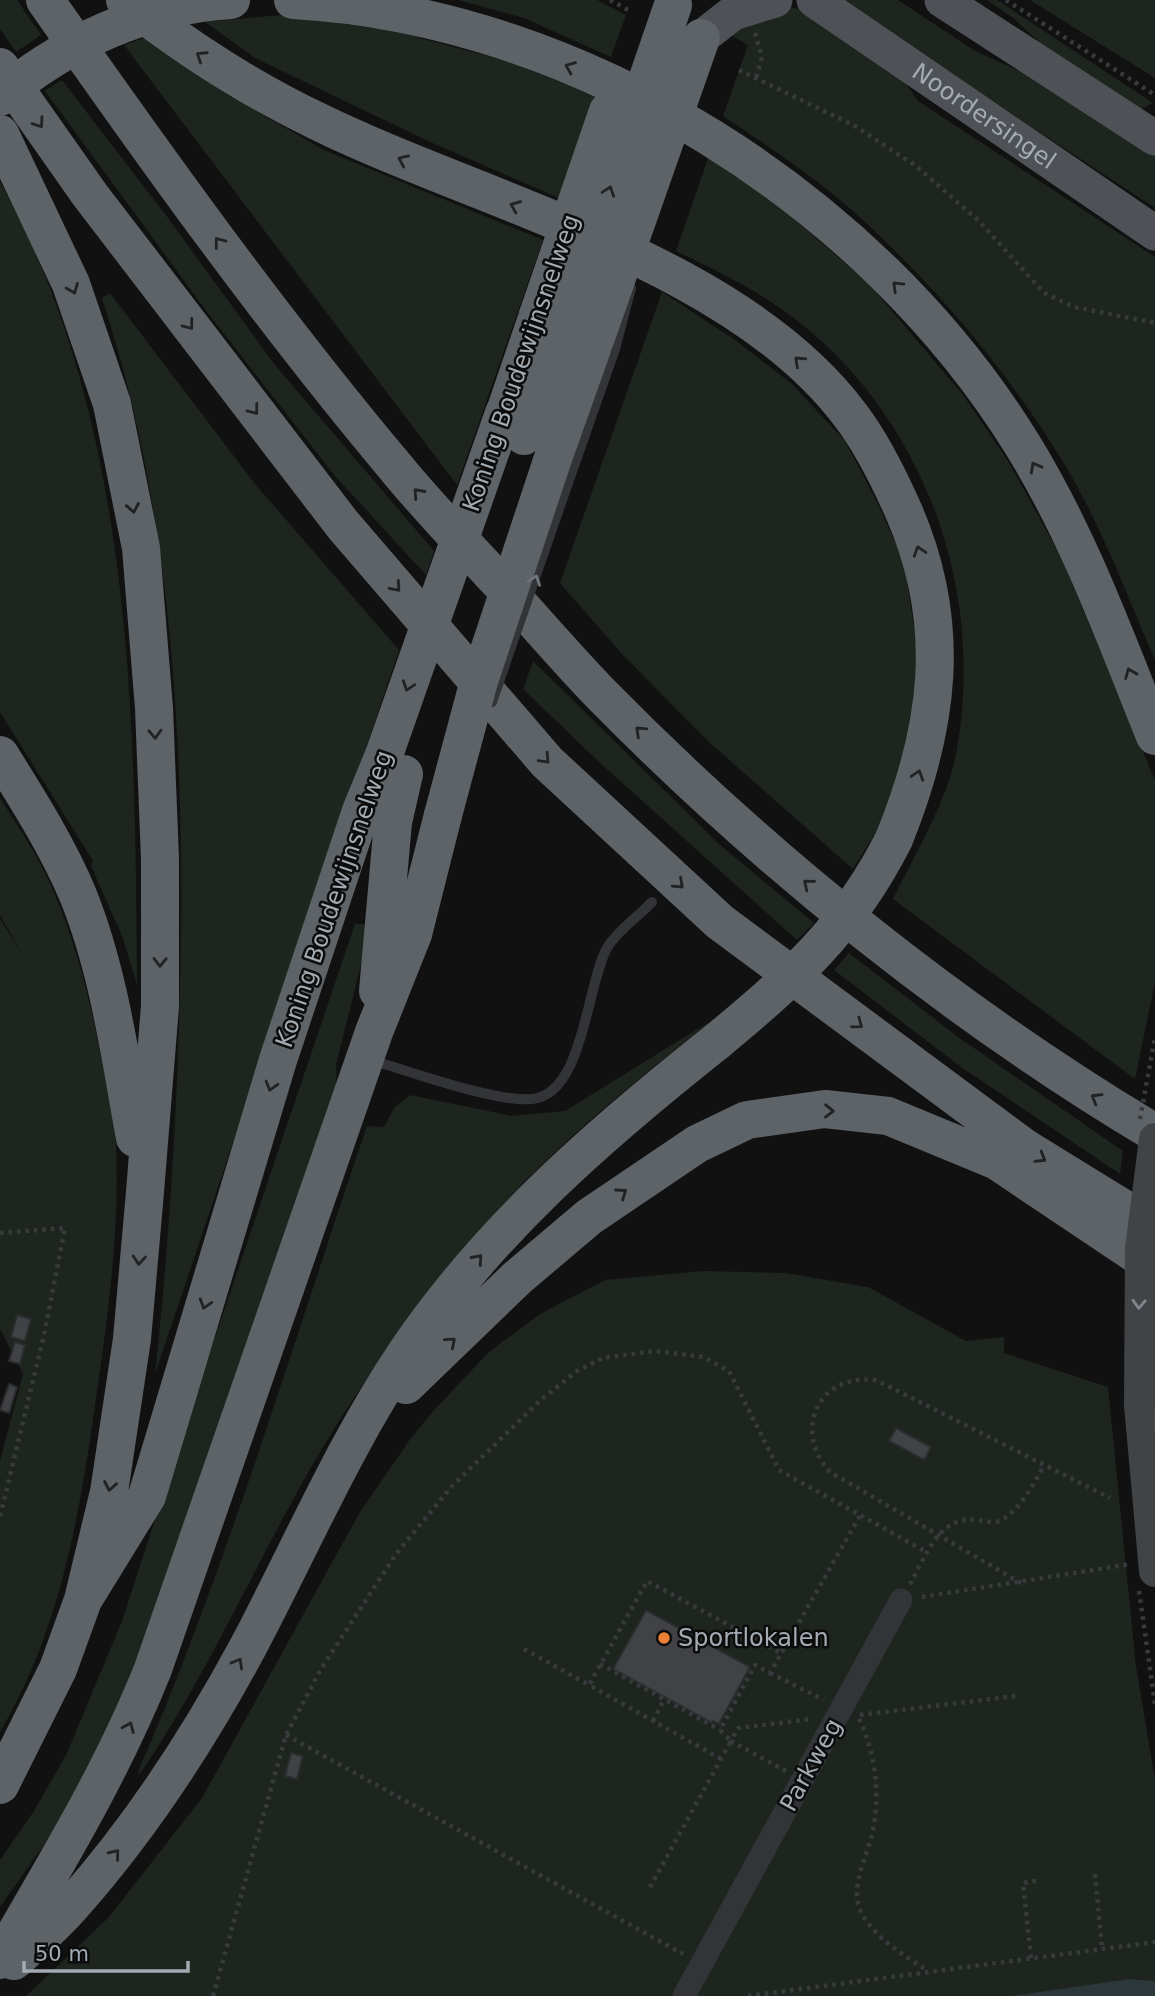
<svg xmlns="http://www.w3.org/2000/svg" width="1155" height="1996" font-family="'DejaVu Sans',sans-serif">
	<rect width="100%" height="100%" fill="#111112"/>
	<!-- green -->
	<path fill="#1e251e" d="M0,0H17L41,35L16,52L0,29Z
		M458,0H597L626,15L611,57L524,18Z
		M839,0H898L975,51L1050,85L1155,152V208Z
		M987,0H997L1153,103L1141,109L1046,48L1012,17Z
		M1030,0H1155V78Z
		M783,7L803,9L900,75L918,101L1155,257V660C1127,596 1102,527 1066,467C1012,377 941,292 864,221C821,181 772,149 723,116L748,45L724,31Z
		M281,15L394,31L506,61L597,96L559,198L428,141L255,58L205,22Z
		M147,37L223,92L324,150L543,240L457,485L124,45Z
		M62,80L168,218L275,365L434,551L426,575L335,476L207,312L45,91Z
		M709,156L772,200L870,285L963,395L1008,461L1061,557L1155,780V982L1135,1079L893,899C912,860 947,800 955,759C989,592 923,410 783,310C749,286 713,269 676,251Z
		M0,182C134,420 135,719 137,984L122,936L91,866L93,861L0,712Z
		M662,292L735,340L791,383L845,441L879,506L904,562L917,647L915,701L905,756L886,816L853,869L710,743L622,654L560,583Z
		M110,293L255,484L399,650L155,1374C171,1227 179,1081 181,933C183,719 169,503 102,298Z
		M533,661L719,844L814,923L797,940L598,761L523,689Z
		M0,798C12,817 25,836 36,856C71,919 89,993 102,1063C108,1090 115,1119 116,1146C120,1239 106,1329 93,1420C77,1529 57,1636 0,1732V1461L23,1374L0,1329V919L23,955L0,915Z
		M355,924H364L368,936L336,1065L337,1090L131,1681L60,1822L0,1907V1860L34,1811L67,1753L122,1621L200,1382Z
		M849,953L958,1037L1123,1151L1120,1174L961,1067L834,970Z
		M709,1022C646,1073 582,1124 525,1181C458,1250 399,1330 346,1410C270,1527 219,1658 140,1774L138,1772C228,1565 294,1339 367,1126L384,1127L394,1108L410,1095L512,1116L565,1111Z
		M703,1271L785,1273L868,1287L966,1341L1004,1337V1353L1108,1387L1136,1666L1155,1780V1996H26L109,1917L202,1798L360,1512L411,1438L436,1408L489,1352L540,1314L605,1280Z"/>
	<!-- water -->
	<path fill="#2b373a" d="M1129,1979L1155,1981V1996H1012Z"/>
	<!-- building -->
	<path fill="#404245" stroke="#2b2c2e" stroke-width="2" d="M17,1315L31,1319L25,1341L11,1337Z
		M15,1342L25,1345L20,1364L9,1361Z
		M9,1384L17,1387L9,1413L0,1410Z
		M896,1428L931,1447L924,1460L889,1441Z
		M646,1610L750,1667L719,1724L713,1721L712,1723L613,1669Z
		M291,1753L303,1756L297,1779L285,1776Z"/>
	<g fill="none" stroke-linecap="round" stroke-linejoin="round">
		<!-- path -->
		<path stroke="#383b3e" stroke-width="4.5" stroke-dasharray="3.5 5" stroke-linecap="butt" d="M610,0L628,10
			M1006,0L1155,95
			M755,33L762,57L756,78
			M739,70L855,126L916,166L979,221L1044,293L1074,307L1155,323
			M0,1233L65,1228L44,1335L0,1517
			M1021,1583L830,1472C792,1431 818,1373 876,1380L1110,1498
			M910,1584C921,1565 931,1538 949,1526C964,1516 975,1520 991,1522C1013,1524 1035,1482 1044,1465
			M1139,1591L1155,1704
			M922,1597L1131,1564
			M524,1649L589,1685
			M600,1664L720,1730
			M770,1673L824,1700
			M860,1715L1016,1696
			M859,1719C876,1754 881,1797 872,1834C867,1858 849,1887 861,1912C875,1939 904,1955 928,1971
			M653,1721L664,1699
			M286,1735L683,1954
			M721,1759L589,1685L647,1581L781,1653
			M786,1771L731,1741L738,1728L812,1719
			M1095,1874L1102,1948
			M650,1887L731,1741L720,1730L755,1665L770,1673L861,1514
			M1031,1958L1023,1883L1040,1880
			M213,1996L286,1735L321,1669L396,1554L452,1486L542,1399L577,1371L603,1358L655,1351L703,1357L729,1371L779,1470L928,1553
			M748,1996L1155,1942"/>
		<!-- lane -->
		<path stroke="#323437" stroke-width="10" d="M568,483L615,349
			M371,1060C409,1071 497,1103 532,1099C584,1094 586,986 607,948C617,931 639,916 652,902"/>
		<!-- street -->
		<path stroke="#323437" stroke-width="23" d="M684,1996L901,1600"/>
		<!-- secondary -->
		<path stroke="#404447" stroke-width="32" d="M1140,1405L1155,1571"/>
		<!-- primary -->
		<g stroke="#4e5256" stroke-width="35">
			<path id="s1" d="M814,0L1155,233"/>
			<path d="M942,0L1155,138"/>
			<path d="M701,38L733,13L775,0"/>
		</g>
		<!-- highway -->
		<path stroke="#5e6368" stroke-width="38" d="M45,0C157,160 271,319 397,469C429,508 465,545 499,582C534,620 567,659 602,695C764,860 957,1015 1155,1133
			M125,0C185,47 248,88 317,121C484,203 737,262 851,416C873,445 889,478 904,512C953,625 939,728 894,839
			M293,0C582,16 871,200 1022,444C1079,536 1115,637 1155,736
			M0,67L90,195L343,525L547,762L720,922L1025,1148L1155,1228
			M0,134L71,284L112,404L141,548L154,708L160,859V1006L145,1192L132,1339L109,1492L83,1600
			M506,409L538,315
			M524,436L563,325
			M551,464L595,340
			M0,755C28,800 57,845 78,895C109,972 120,1056 135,1138
			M378,991L393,822L404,774
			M406,1385L517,1278L589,1217L697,1144L747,1120L825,1109L888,1116L997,1161L1155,1267
			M0,1785L58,1669L83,1600L147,1496L278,1060L361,811L384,755
			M0,1960C55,1865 112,1772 153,1669L374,1032L413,934L443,815
			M14,1961C34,1943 55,1925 73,1904C142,1826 199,1738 248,1647C300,1549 344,1445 406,1353C490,1229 600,1134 716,1042"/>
		<!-- tram -->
		<path stroke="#494d50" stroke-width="2" d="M1155,1259L1152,1336L1155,1429"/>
		<!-- path-bridge -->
		<path stroke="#383b3e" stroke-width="4.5" stroke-dasharray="3.5 5" stroke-linecap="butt" d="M1140,1119L1155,1037"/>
		<!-- lane-bridge -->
		<path stroke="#323437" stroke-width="10" d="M615,349L631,288
			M492,702L568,483"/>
		<!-- secondary-bridge -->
		<path stroke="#404447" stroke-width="32" d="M1140,1405L1141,1249L1155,1139"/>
		<!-- highway-bridge -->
		<path stroke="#5e6368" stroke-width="38" d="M0,97C64,43 146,5 231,0
			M538,315L608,111
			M563,325L673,5
			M595,340L701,38
			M384,755L504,413
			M443,815L479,681L551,464
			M716,1042C792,979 849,929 894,839"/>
	</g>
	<!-- one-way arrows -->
	<defs><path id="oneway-chevron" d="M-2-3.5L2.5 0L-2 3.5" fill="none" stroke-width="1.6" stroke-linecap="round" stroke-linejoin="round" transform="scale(1.75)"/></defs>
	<g stroke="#202224">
		<use href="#oneway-chevron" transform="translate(201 56) rotate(-147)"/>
		<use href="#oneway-chevron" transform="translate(570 67) rotate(-158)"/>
		<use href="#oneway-chevron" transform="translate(39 123) rotate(55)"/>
		<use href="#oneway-chevron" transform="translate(403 160) rotate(-156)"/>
		<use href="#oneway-chevron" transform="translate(609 191) rotate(-71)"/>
		<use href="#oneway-chevron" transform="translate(515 206) rotate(-158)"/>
		<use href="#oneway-chevron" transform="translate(219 242) rotate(-127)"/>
		<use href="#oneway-chevron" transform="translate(897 286) rotate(-136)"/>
		<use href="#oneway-chevron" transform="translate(73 289) rotate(68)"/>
		<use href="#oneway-chevron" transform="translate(189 325) rotate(53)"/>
		<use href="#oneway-chevron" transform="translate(799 361) rotate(-137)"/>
		<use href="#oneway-chevron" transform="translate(254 410) rotate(53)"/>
		<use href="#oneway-chevron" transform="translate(1035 467) rotate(-119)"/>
		<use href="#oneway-chevron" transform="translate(418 493) rotate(-132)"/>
		<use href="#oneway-chevron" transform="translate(133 508) rotate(80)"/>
		<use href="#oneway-chevron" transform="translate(919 551) rotate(-108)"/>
		<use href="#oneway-chevron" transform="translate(396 587) rotate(49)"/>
		<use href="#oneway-chevron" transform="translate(1130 673) rotate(-112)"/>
		<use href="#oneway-chevron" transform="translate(408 686) rotate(109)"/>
		<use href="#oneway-chevron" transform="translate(640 731) rotate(-137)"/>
		<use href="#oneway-chevron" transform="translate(155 734) rotate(88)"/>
		<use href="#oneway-chevron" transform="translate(545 759) rotate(47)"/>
		<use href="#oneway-chevron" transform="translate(918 775) rotate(-72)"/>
		<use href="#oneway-chevron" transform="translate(679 884) rotate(43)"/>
		<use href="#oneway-chevron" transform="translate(808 884) rotate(-141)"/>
		<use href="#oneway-chevron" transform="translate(160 962) rotate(91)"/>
		<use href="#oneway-chevron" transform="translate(858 1024) rotate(37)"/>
		<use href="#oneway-chevron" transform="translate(271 1086) rotate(106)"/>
		<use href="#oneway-chevron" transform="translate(1096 1098) rotate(-149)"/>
		<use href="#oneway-chevron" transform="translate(829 1111) rotate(1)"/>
		<use href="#oneway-chevron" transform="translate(1041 1158) rotate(31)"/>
		<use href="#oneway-chevron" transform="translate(622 1193) rotate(-35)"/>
		<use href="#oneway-chevron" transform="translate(478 1259) rotate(-48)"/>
		<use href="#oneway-chevron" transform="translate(139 1260) rotate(95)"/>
		<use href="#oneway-chevron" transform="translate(205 1304) rotate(107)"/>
		<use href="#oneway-chevron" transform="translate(451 1342) rotate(-41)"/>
		<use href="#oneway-chevron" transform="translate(110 1486) rotate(100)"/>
		<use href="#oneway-chevron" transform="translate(238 1663) rotate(-60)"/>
		<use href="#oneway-chevron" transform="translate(129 1727) rotate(-67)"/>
		<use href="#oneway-chevron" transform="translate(115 1854) rotate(-51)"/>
	</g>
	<use stroke="#70757b" href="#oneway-chevron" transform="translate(535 580) rotate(-71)"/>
	<use stroke="#80878d" href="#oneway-chevron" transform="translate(1139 1304) rotate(92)"/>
	<!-- markers -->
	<circle fill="#ea8031" stroke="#0c0c0d" stroke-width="2.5" cx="664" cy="1638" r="7"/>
	<g text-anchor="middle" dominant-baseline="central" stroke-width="5" stroke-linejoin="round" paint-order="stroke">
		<!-- street labels -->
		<g font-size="24" fill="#a3abb3" stroke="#0c0c0d">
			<text stroke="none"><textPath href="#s1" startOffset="206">Noordersingel</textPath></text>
			<text transform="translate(521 363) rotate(-71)">Koning Boudewijnsnelweg</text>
			<text transform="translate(334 899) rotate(-71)">Koning Boudewijnsnelweg</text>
			<text transform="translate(811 1765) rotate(-61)">Parkweg</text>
		</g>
		<!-- poi labels -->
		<g font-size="24" fill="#a3abb3" stroke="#0c0c0d" text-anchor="start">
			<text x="678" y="1638">Sportlokalen</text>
		</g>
	</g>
	<!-- scale -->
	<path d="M24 1961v10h164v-10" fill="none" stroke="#a3abb3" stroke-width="3.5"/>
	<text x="35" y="1961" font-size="21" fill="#a3abb3" stroke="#0c0c0d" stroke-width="5" paint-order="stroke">50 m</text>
</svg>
